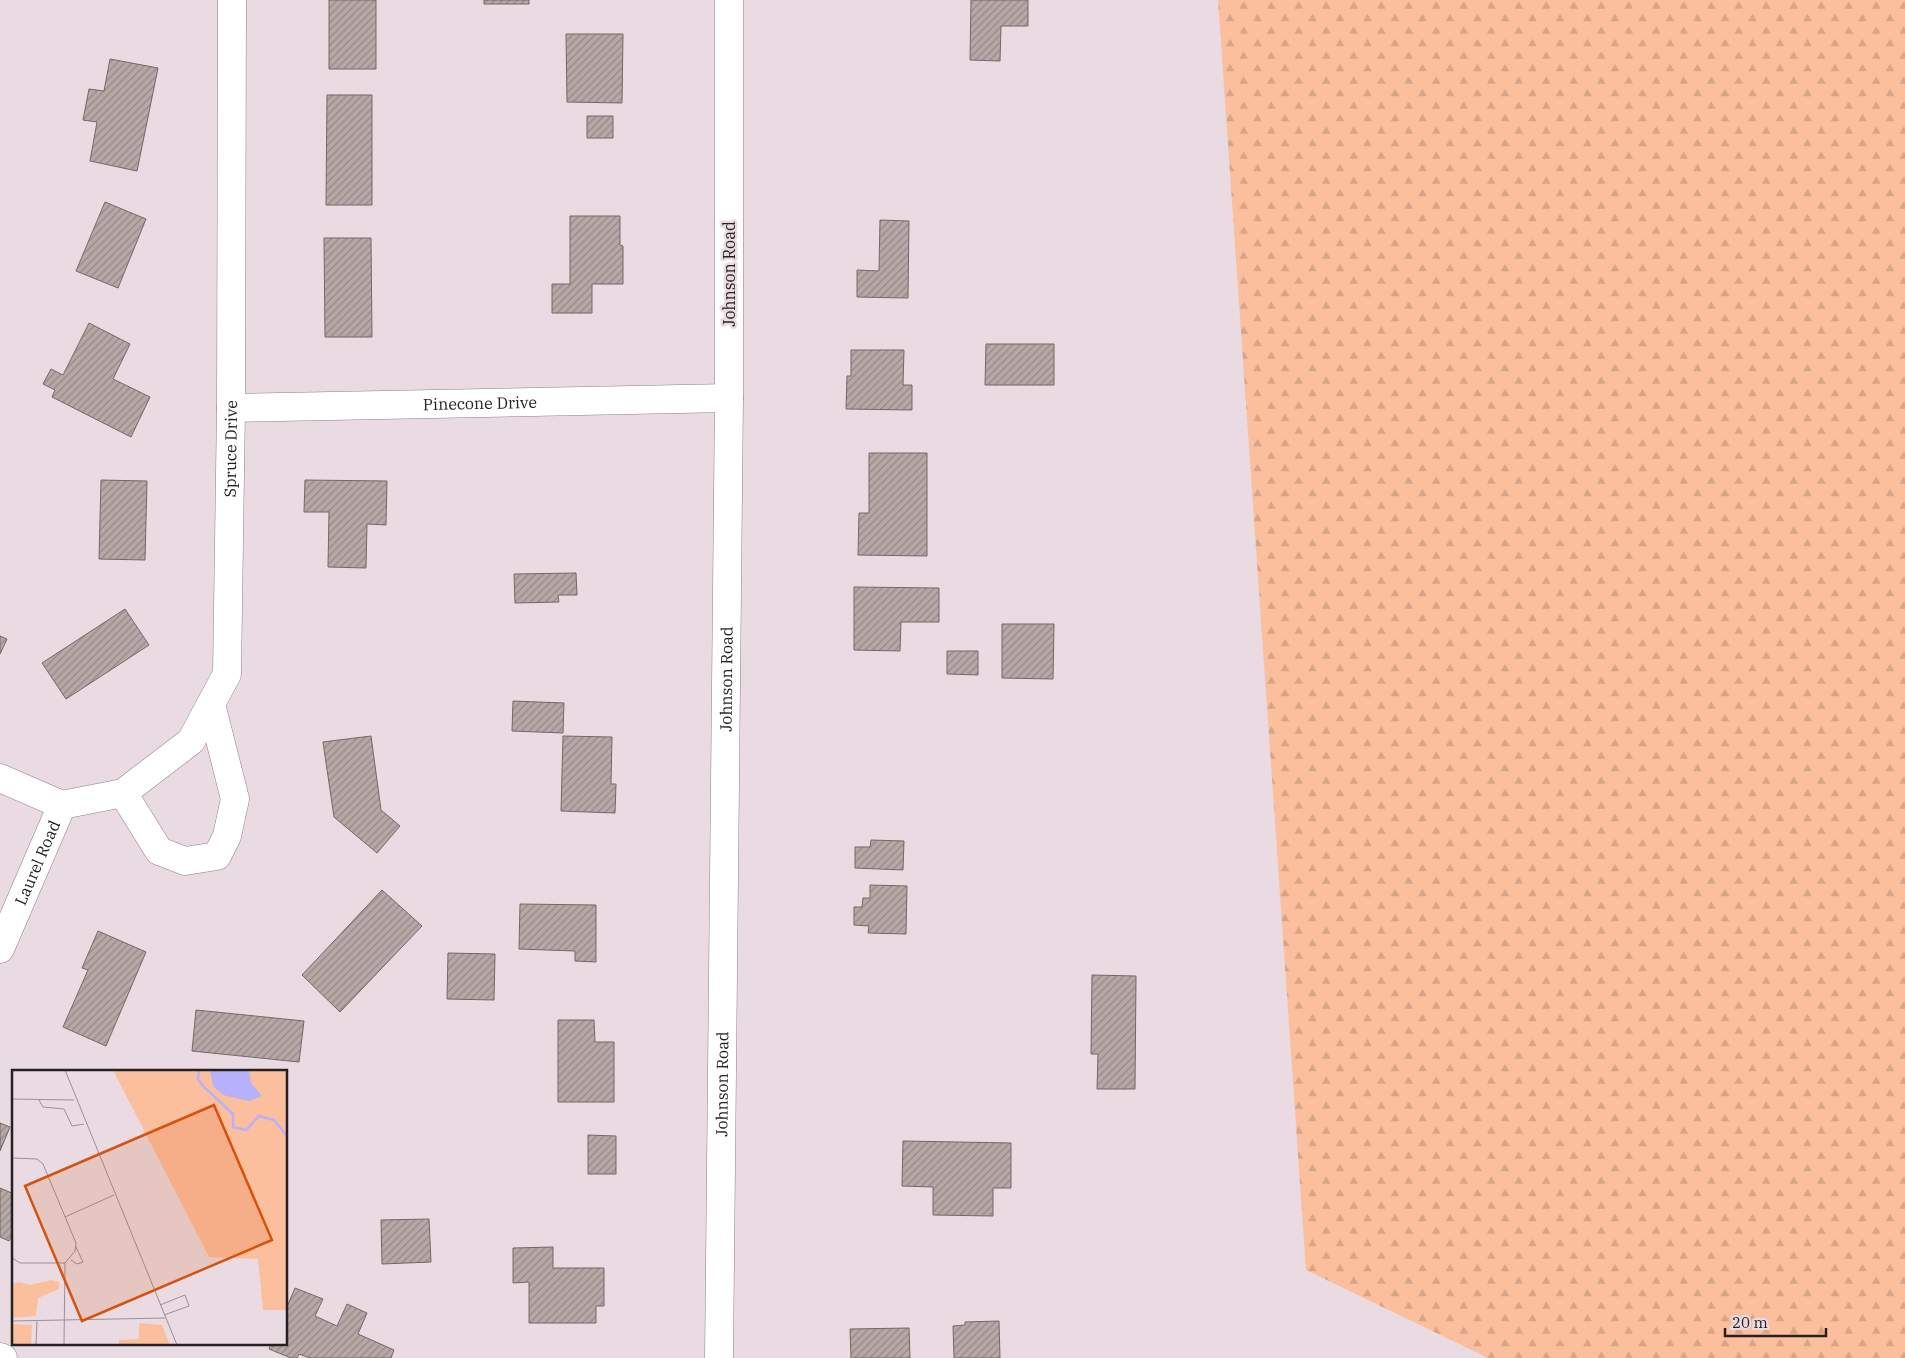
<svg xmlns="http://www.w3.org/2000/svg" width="1905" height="1358" font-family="'IBM Plex Serif',serif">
	<defs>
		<pattern id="forest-firs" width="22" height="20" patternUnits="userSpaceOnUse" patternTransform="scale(1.25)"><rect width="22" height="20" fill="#fcbf9e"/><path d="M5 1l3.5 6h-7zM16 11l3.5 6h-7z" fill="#d8a488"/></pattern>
		<pattern id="building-hatch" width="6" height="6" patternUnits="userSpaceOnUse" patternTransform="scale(1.25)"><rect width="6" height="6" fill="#b7a8a7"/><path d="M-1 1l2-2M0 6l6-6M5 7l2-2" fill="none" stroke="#958888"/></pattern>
	</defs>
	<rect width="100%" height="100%" fill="#e9dbe1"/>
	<!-- forest -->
	<path fill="url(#forest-firs)" d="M1218,0H1905V1358H1488L1306,1270Z"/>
	<!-- building -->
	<path fill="url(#building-hatch)" stroke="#756766" d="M329,0H376V69H329Z
		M484,0H529V4H484Z
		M971,0H1028V26H1001L1000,61L970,60Z
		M566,34H623L622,103L567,102Z
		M110,59L158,68L137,171L90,161L97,122L83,120L89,89L104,91Z
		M327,95H372V205H326Z
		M587,116H613V138H587Z
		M105,202L146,219L118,288L76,271Z
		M570,216H620V245L623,246V284H592V313H552V284H570Z
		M880,220L909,221L908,298L857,297V270L879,271Z
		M324,238H371L372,337H325Z
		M89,323L130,344L113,379L150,397L131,437L52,397L55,390L43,384L51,369L63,375Z
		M986,344H1054V385H985Z
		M851,350H904L903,385H912V410L846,409L847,376H851Z
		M869,453H927V556L858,555L859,513H869Z
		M101,480L147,481L145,560L99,559Z
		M305,480L387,481L386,525L367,524L366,568L328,567L329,512H304Z
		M576,573L577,595H558L559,602L515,603L514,574Z
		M854,587L939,588V622H901L900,651L854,650Z
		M125,609L149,645L66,699L42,663Z
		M1002,624H1054L1053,679L1002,678Z
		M0,636L7,639L0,654Z
		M947,651H978V675L947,674Z
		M513,701L564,703L563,733L512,731Z
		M371,736L381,810L400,826L377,853L334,817L323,742Z
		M563,736L612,737L611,784H616L615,813L561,811Z
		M871,840L904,841L903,870L855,868V847H870Z
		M870,885L907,886L906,934L868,933L869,926L854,925V907H862L863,898H870Z
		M382,890L422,926L340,1012L302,975Z
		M520,904L596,905V962L575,961V951L519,949Z
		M98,931L146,952L106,1046L63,1027L88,970L82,968Z
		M448,953L495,954L494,1000L447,999Z
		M1092,975L1136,976L1135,1089H1097L1098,1054H1091Z
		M196,1010L304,1021L299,1062L192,1051Z
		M558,1020H594L595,1042H614V1102H558Z
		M0,1123L10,1127L0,1151Z
		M588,1135L616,1136V1174H588Z
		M903,1141L1011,1143V1188H993V1216L933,1215V1187L902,1186Z
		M0,1188L14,1194V1230L9,1241L0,1237Z
		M429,1219L431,1262L382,1264L381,1220Z
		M553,1247V1268H604V1306H596V1323H529V1282L513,1283V1248Z
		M295,1288L323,1299L315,1316L337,1326L347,1304L367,1313L358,1334L394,1350L391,1358H310L299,1354L297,1358H291L269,1349L271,1344H286V1309Z
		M999,1321L1000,1358H954L953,1326L965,1325V1322Z
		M909,1328L910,1358H851L850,1329Z"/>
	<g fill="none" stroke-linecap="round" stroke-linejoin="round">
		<!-- minor casing -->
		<g stroke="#8e8187" stroke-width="29">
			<g id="minor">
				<path id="s1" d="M231,408L729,398"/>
				<path d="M0,778L62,805"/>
				<path d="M123,793L159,851L185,861L217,856L227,836L235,799L211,704"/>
				<path id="s2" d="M62,805L123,793L191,741L227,674L231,408L232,0"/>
				<path id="s3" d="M0,949L62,805"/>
				<path d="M0,1357L3,1358"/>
			</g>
		</g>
		<!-- major casing -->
		<g stroke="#8e8187" stroke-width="29">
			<g id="major">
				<path id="s4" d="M719,1358L729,398V0"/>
			</g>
		</g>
		<!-- minor -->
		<use href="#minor" stroke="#fff" stroke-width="28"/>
		<!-- major -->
		<use href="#major" stroke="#fff" stroke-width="28"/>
	</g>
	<g text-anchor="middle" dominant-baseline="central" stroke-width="5" stroke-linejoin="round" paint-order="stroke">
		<!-- street labels -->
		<g font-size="16" fill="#262023" stroke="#e9dbe1">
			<text transform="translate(729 274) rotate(-90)">Johnson Road</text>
			<text stroke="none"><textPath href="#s1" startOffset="249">Pinecone Drive</textPath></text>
			<text stroke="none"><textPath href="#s2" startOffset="449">Spruce Drive</textPath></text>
			<text stroke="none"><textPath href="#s4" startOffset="679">Johnson Road</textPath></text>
			<text stroke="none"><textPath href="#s3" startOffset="94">Laurel Road</textPath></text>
			<text stroke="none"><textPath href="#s4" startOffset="274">Johnson Road</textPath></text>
		</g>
	</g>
	<!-- overview -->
	<g transform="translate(12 1070)">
		<rect width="275" height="275" fill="#e9dbe1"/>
		<path d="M101,0H275V240H251L246,189L197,187ZM39,210L47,212V219L26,228L24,246L0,248V214L7,212L18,215ZM127,253L150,255L158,275H107V270L127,269ZM0,254L20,255L19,275H0Z" fill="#fcbf9e"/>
		<path d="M198,0H237L239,13L250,26L237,31L211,25L201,16Z" fill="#b7b0fa"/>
		<path fill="none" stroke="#b7b0fa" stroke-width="2.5" d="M187,0L186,9L191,16L221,44V57L234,60L247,46L262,50L275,66"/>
		<path fill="none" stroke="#9b9095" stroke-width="1" d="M53,0L165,275M0,29L62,30M27,30L31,37L52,39L60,56L72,54M0,88L25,89L31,94L64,173L63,181L53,193M53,147L102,125M0,188L8,193H53M59,190L65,194L71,192L64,177M148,235L173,225L177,236L152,245M0,251L153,248M24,275L25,251M52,275L53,193"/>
		<path fill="#d5530e" fill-opacity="0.15" stroke="#d5530e" stroke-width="2.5" d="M202,35L260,170L70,251L13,116Z"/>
		<rect width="275" height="275" fill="none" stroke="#262023" stroke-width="2.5"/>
	</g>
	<!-- scale -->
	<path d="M1725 1328v8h101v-8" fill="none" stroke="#262023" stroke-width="2.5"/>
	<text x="1732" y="1328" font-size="15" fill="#262023" stroke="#e9dbe1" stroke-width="4" paint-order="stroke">20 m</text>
</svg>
